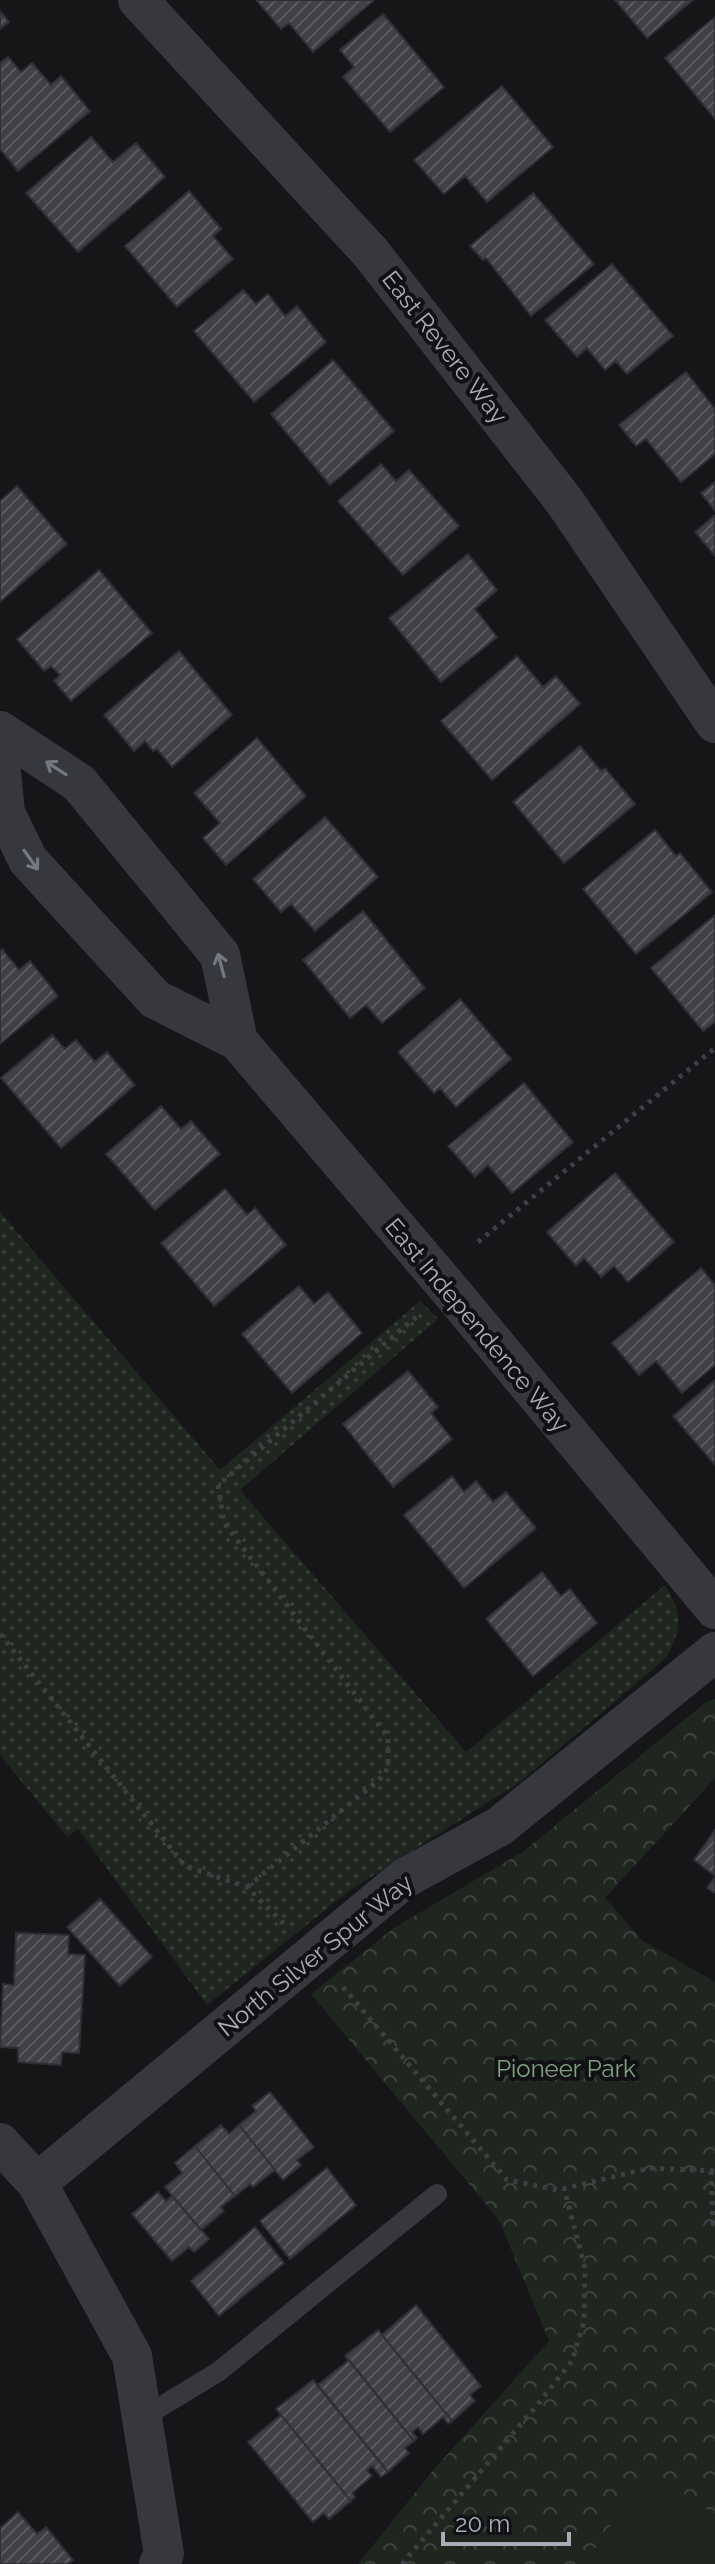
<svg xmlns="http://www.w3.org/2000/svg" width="715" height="2564" font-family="Raleway,sans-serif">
	<defs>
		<pattern id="grass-dots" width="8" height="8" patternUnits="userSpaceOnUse" patternTransform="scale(2)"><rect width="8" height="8" fill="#1e261f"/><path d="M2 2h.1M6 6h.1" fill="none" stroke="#3c433d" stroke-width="1.8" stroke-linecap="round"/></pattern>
		<pattern id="park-crowns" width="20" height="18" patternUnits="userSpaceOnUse" patternTransform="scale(2)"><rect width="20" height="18" fill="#1e261f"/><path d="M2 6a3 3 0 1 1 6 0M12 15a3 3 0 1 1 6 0" fill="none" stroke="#3c433d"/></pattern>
		<pattern id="building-hatch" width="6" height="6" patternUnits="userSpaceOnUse" patternTransform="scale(2)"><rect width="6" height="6" fill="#404145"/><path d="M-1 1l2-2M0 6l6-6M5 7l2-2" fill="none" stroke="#595a5e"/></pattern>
	</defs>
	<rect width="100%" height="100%" fill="#161618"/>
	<!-- grass -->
	<path fill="url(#grass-dots)" d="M0,1212L220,1470L420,1301L438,1319L240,1490L466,1752L665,1585C683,1615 682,1626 667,1657L520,1782L349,1891L207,2005L78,1829L67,1837L0,1755Z"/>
	<!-- park -->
	<path fill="url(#park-crowns)" d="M715,1699V1778L605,1898L642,1940L715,1982V2564H358L430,2474L549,2341L499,2220L311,1994L394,1928L524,1851L706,1702Z"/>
	<!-- pitch -->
	<path fill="#1e261f" d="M649,2469L715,2515V2564H584Z"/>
	<!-- building -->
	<path fill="url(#building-hatch)" stroke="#303034" stroke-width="2" d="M256,0H374L313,52L289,23L281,29Z
		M615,0H693L647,38Z
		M0,11L9,22L0,29Z
		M383,14L444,87L390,132L343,77L354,67L340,50Z
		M715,17V119L665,58Z
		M8,57L21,72L32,63L51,85L61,76L90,111L18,171L0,149V63Z
		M502,86L553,147L487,202L465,176L444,194L414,160Z
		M91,137L113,162L136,143L165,177L78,252L26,193Z
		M189,191L221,229L213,236L233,259L177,307L125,246Z
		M533,193L594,264L531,316L486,258L483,260L470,246Z
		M612,264L673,336L627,374L616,361L605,370L587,348L577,357L545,320Z
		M243,290L256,304L268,294L285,316L297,306L326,342L254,402L194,331Z
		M333,360L394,431L330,485L271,414Z
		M686,372L715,409V454L681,482L646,439L636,446L619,425Z
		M381,464L396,481L409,470L459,526L403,575L338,501Z
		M715,482V511L701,493Z
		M17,486L67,544L0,602V501Z
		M715,515V556L695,532Z
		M468,554L497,590L475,609L497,637L441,682L389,618Z
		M99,570L152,633L71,701L54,681L60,675L51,666L44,671L17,639Z
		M179,651L232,715L172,767L157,749L153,751L145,741L134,751L104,715Z
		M517,656L543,687L556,676L580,704L492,780L441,721Z
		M257,738L306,796L226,865L203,838L220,823L194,793Z
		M580,746L601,771L605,768L635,804L564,863L513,802Z
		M325,817L378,877L315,931L291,904L281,912L253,879Z
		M655,830L676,856L680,853L712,892L636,954L583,889Z
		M363,911L425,988L382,1023L366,1005L350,1018L303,960Z
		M715,915V1022L703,1031L651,968Z
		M2,949L19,970L30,961L58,996L0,1044V951Z
		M460,999L511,1059L456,1107L440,1088L434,1093L398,1052Z
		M52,1035L65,1049L76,1040L95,1062L107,1052L135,1085L61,1148L1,1078Z
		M524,1083L573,1142L512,1193L488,1165L475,1177L448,1146Z
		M161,1106L181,1129L191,1121L220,1154L155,1210L106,1154Z
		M615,1173L674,1242L628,1282L614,1266L601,1277L584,1258L576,1266L547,1232Z
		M225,1189L247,1215L255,1208L286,1245L214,1306L161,1243Z
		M701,1268L715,1285V1365L682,1393L656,1361L639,1375L612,1343Z
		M299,1286L314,1304L328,1292L362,1333L292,1393L242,1334Z
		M408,1371L438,1407L431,1413L452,1439L393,1487L343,1424Z
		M715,1380V1465L673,1416Z
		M452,1476L464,1492L476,1481L493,1502L506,1492L536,1528L464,1588L404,1515Z
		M542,1572L561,1596L570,1589L597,1623L533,1676L486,1619Z
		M715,1830V1876L694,1860Z
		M715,1877V1893L707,1888Z
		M100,1899L152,1957L120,1986L67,1927Z
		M16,1933L69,1935L68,1954L85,1955L79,2053L62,2052L61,2065L18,2062V2048L0,2047L3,1984L14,1985Z
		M270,2092L314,2147L297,2160L301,2165L283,2180L239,2125L256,2111L252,2106Z
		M221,2125L229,2134L239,2125L275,2170L253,2187L250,2184L235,2196L195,2146Z
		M195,2146L235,2196L221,2207L224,2211L201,2230L165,2187L182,2173L175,2163Z
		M327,2168L356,2205L290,2259L260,2221Z
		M158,2192L166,2201L172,2196L209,2239L194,2252L189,2247L172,2261L132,2214Z
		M255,2227L284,2263L219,2316L191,2281Z
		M416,2305L481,2386L470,2395L475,2401L452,2421L382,2335Z
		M378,2330L452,2421L448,2424L443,2417L423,2434L418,2427L412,2432L417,2438L414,2441L345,2356Z
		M349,2360L414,2441L405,2448L409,2453L388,2472L318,2385Z
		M313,2380L388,2472L381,2477L372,2466L367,2470L372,2476L352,2493L355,2497L351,2501L276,2409Z
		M281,2415L351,2501L329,2519L324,2513L313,2522L248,2442Z
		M18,2512L37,2534L46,2527L73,2560L68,2564H0V2528Z"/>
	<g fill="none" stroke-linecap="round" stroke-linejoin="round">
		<!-- path -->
		<path stroke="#3d3f44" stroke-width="5" stroke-dasharray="4 6" stroke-linecap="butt" d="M478,1242L715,1048
			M0,1634L185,1866L247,1887L285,1925
			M247,1887L379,1780L388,1768V1737L224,1523L218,1485L416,1317
			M343,1987L507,2180L558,2190L650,2168L715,2171
			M711,2171L713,2224H715
			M402,2564L538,2404L572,2361L584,2322L585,2268L564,2188"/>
		<!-- service -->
		<path stroke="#37383d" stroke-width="20" d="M142,2418L218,2372L437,2194"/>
		<!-- minor -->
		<path stroke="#37383d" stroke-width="40" d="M138,0L371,253L565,502L715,723
			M0,731L79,783L220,955L238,1041
			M0,761L5,813L28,860L155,999L238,1041L449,1289L715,1609
			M0,2143L37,2183L132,2356L164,2554L159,2564
			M37,2183L405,1878L500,1826L715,1652"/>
	</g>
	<!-- one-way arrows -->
	<defs><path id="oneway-shaft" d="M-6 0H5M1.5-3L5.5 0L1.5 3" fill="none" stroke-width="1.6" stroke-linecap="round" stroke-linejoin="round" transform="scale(2)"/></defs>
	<g stroke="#757881">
		<use href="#oneway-shaft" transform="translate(56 768) rotate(-147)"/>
		<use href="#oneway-shaft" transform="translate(31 860) rotate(54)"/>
		<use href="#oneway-shaft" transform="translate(221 965) rotate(-105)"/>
	</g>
	<g text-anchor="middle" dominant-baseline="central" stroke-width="8" stroke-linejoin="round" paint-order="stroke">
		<!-- street labels -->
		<g font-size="24" fill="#a8adb8" stroke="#111113">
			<text transform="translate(445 347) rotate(52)">East Revere Way</text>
			<text transform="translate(477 1325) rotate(50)">East Independence Way</text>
			<text transform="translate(315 1955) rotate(-39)">North Silver Spur Way</text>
		</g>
		<!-- park labels -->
		<g font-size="24" fill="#7fa381" stroke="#111113">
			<text x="566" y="2068">Pioneer Park</text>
		</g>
	</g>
	<!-- scale -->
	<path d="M443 2532v12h126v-12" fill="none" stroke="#a8adb8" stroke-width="4"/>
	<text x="455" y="2532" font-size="24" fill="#a8adb8" stroke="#111113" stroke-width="6" paint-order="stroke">20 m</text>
</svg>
